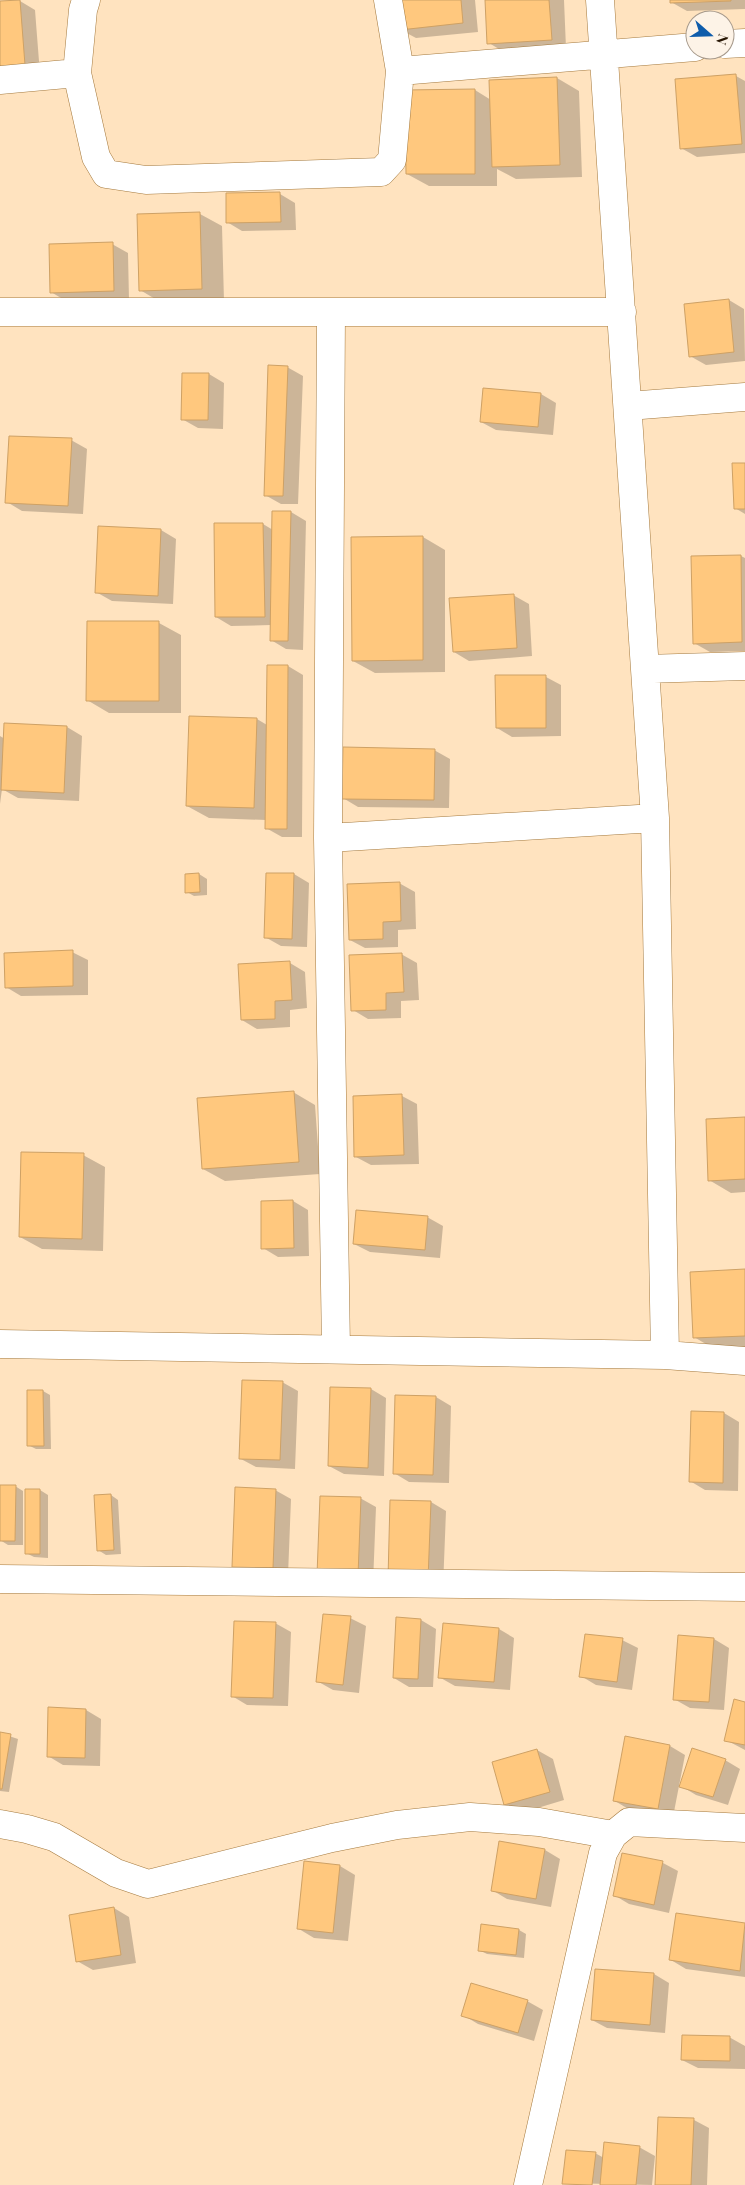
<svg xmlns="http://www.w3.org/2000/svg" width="745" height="2185" font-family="'Playfair Display',serif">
	<rect width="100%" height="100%" fill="#ffe3bf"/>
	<!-- shadow -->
	<path fill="#0003" d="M397,0H475L478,32L416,38L401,30Z
		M486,0H564L566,48L504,52L489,43Z
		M671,0H745V9L687,11L671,2Z
		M20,1L35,10L40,74L0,76V2Z
		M736,76L745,81V153L697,157L681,148L677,80Z
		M557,78L579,91L582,177L516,179L497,169V186H429L407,174L475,90L491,100V81Z
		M280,194L295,203L296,230L242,231L227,222V195Z
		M200,214L222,226L224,301L162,303L140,290L139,215Z
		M112,244L128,253L129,299L66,301L51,292Z
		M729,300L744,309L745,361L706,365L690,356Z
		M287,367L303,376L298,504H281L265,495Z
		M209,374L224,383L223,429L198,428L182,419Z
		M541,394L556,403L553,435L496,430L481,422Z
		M71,440L87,449L83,514L22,511L7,502Z
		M745,464V514L735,508Z
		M291,512L306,521L303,650L286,649L271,640V625L231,626L216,617L215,524H263L273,530Z
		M100,527L161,530L176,539L173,604L112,601L96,592Z
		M423,537L445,550V672L375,673L353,661Z
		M741,556L745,558V651L710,652L694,643Z
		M513,595L529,604L532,656L469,661L454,652Z
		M159,623L181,635V713H109L87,700Z
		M288,666L303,675L302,837H282L266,828V820L209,818L187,806L257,719L267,725Z
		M546,677L561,685V736L512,737L497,728Z
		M6,724L67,727L82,736L79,801L18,798L2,789L0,804V736L5,739Z
		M434,750L450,759L449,808L358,807L343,798Z
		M199,874L207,879V895L194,896L187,892L186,875Z
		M294,874L309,883L307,947L281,946L265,937Z
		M399,883L415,892L416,929L398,930V947L365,948L350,940Z
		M72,952L88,960V995L21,996L6,987Z
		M401,954L417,963L419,1000L401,1001V1018L368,1019L353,1010Z
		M290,963L305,972L307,1008L290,1010V1027L257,1029L242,1020L239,966Z
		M293,1092L315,1105L320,1174L225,1181L203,1169Z
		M402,1096L417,1104L419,1164L371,1165L356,1157Z
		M745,1118V1192L731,1193L709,1180Z
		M83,1155L105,1167L103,1251L42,1249L20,1237Z
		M293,1201L308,1210L309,1256L278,1257L263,1248Z
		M427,1217L443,1226L440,1258L370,1252L354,1244Z
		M745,1271V1349L716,1350L694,1337Z
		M282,1382L298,1391L295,1469L256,1467L241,1459Z
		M371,1389L386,1398L384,1476L344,1474L329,1466Z
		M43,1391L50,1395L51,1449H36L28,1445Z
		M436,1397L451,1406L449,1483L409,1482L394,1473Z
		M724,1413L739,1422L738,1491L705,1490L690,1481Z
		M15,1486L23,1491V1545H8L0,1540Z
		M26,1490H40L48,1495V1558L34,1557L26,1553Z
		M275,1490L291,1499L288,1576L249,1575L234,1566Z
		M111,1495L118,1500L121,1554L106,1555L98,1550Z
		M360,1498L376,1507L373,1584L334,1583Z
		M431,1502L446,1511L443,1588L404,1587Z
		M350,1618L366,1626L359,1693L333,1690L317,1681Z
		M421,1620L436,1629L433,1687H409L394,1678Z
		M275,1623L291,1632L288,1706L247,1705L232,1696Z
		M499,1629L514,1638L510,1690L455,1686L439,1677Z
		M714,1639L729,1648L724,1710L690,1708L674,1699Z
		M622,1640L638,1648L632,1690L596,1685L581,1676Z
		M745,1703V1750L726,1740Z
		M86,1710L101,1719L100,1766L63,1765L48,1756Z
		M0,1733L18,1739L9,1792L0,1791Z
		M670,1746L685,1755L673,1817L630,1810L615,1801Z
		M537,1750L553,1759L564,1800L521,1813L505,1804Z
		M725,1760L740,1769L728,1805L696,1795L681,1786Z
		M545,1850L560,1859L551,1907L507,1899L492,1890Z
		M306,1862L340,1866L355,1875L348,1941L314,1938L299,1929Z
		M663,1863L678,1871L669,1913L629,1904L614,1895Z
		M114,1908L129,1917L136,1963L93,1970L77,1961Z
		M677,1914L745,1924V1977L686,1969L671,1960Z
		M482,1926L519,1930L526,1934L524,1958L487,1954L479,1950Z
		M654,1974L669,1983L665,2033L607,2028L592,2020Z
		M527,2001L543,2010L534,2041L478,2024L463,2015Z
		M729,2037L745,2046V2069L698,2068L682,2060Z
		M659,2118L694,2120L709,2128L707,2185H656Z
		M639,2147L655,2156L652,2185L564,2183L595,2153L604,2158Z"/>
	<!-- building -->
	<path fill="#ffc87e" stroke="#cea165" d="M20,0L25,65L0,67V1Z
		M396,0H461L463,23L400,30Z
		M485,0H549L552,40L487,44Z
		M670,0H731V1L670,3Z
		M736,74L742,144L680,149L675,79Z
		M557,77L560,165L492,167L489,80Z
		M475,89V174H406L405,90Z
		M280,192L281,222L226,223V193Z
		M200,212L202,289L139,291L137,214Z
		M113,242L114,291L50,293L49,244Z
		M729,299L734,352L689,357L684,304Z
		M268,365L288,366L283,496H264Z
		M182,373H209L208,420H181Z
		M483,388L541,393L538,427L480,422Z
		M9,436L72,438L68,506L5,503Z
		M732,463H745V509H734Z
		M272,511H291L288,641H270Z
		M214,523H263L265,617H215Z
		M98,526L161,529L158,596L95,593Z
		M423,536V660L352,661L351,537Z
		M741,555L742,642L693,644L691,556Z
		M514,594L517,648L453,652L449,598Z
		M87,621H159V701H86Z
		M267,665H288L287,829H265Z
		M495,675H546V728H496Z
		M189,716L257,718L254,808L186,806Z
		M4,723L67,726L64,793L1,790Z
		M343,747L435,749L434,800L342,799Z
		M199,873L200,892L185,893V874Z
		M266,873H294L292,939L264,938Z
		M400,882L401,921L383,922V939L349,940L347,884Z
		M73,950V986L5,988L4,953Z
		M402,953L404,992L386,993V1010L351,1011L349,955Z
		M290,961L292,1000L275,1001V1019L241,1020L238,964Z
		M294,1091L299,1162L202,1169L197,1098Z
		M402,1094L404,1155L354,1157L353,1096Z
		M745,1117V1179L708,1181L706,1119Z
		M21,1152L84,1153L82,1239L19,1237Z
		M293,1200L294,1248L261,1249V1201Z
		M356,1210L428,1216L425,1250L353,1244Z
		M745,1269V1336L693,1338L690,1272Z
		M242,1380L283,1381L280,1460L239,1459Z
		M330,1387L371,1388L368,1468L328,1466Z
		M27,1390H43L44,1446H27Z
		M395,1395L436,1396L433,1475L393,1474Z
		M691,1411L724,1412L723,1483L689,1482Z
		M0,1485H16L15,1541H0Z
		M235,1487L276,1489L273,1568L232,1567Z
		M25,1489H40V1554H25Z
		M111,1494L114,1550L97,1551L94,1495Z
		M320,1496L361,1497L358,1576L317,1575Z
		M390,1500L431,1501L428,1580L388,1579Z
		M323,1614L351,1616L343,1685L316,1682Z
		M396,1617L421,1619L418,1679L393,1678Z
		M234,1621L276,1622L273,1698L231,1697Z
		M443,1623L499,1628L494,1682L438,1678Z
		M585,1634L623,1638L617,1682L579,1677Z
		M678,1635L714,1638L709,1702L673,1700Z
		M734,1699L745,1702V1745L724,1741Z
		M48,1707L86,1709L85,1758L47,1757Z
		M0,1732L11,1734L2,1789H0Z
		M625,1736L670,1745L658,1809L613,1801Z
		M692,1748L726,1759L713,1797L679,1787Z
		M537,1749L550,1792L504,1805L492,1762Z
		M499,1841L545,1849L536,1899L491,1891Z
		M622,1853L663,1861L654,1905L613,1896Z
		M304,1861L340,1865L333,1933L297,1929Z
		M114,1907L121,1955L76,1962L69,1915Z
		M676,1913L745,1923L740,1971L669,1960Z
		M481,1924L519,1929L516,1955L478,1951Z
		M595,1969L654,1973L650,2025L591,2020Z
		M471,1983L528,2000L518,2033L461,2016Z
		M682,2035L730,2036V2061L681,2060Z
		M658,2117L694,2118L691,2185H655Z
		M604,2142L640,2146L636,2185H600Z
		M566,2150L596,2152L592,2185L562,2184Z"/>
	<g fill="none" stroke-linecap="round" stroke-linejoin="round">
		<!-- minor casing -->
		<g stroke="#a57a3e" stroke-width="29">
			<path id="minor" d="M388,0L400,71L695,47
				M600,0L655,818L665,1355L745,1361
				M725,44L745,43
				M77,73L96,157L106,174L146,180L381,172L392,160L400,71
				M0,80L77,73L83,10L86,0
				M0,312H622
				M331,312L328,838L336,1349
				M628,406L745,397
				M645,669L745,666
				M328,838L655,818
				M0,1344L665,1355
				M0,1579L745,1587
				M0,1824L27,1829L54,1837L116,1873L148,1884L332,1838L397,1825L470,1817L539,1822L613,1835
				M528,2185L603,1853L613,1835L629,1822L745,1828"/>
		</g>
		<!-- minor -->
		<use href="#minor" stroke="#fff" stroke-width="28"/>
	</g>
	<!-- north arrow -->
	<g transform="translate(710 35) rotate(110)"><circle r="24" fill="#fdf3e7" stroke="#a6998b"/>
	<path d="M0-4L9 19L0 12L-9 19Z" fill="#0e5cab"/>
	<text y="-8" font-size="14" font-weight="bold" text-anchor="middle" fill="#241300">N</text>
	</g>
</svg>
